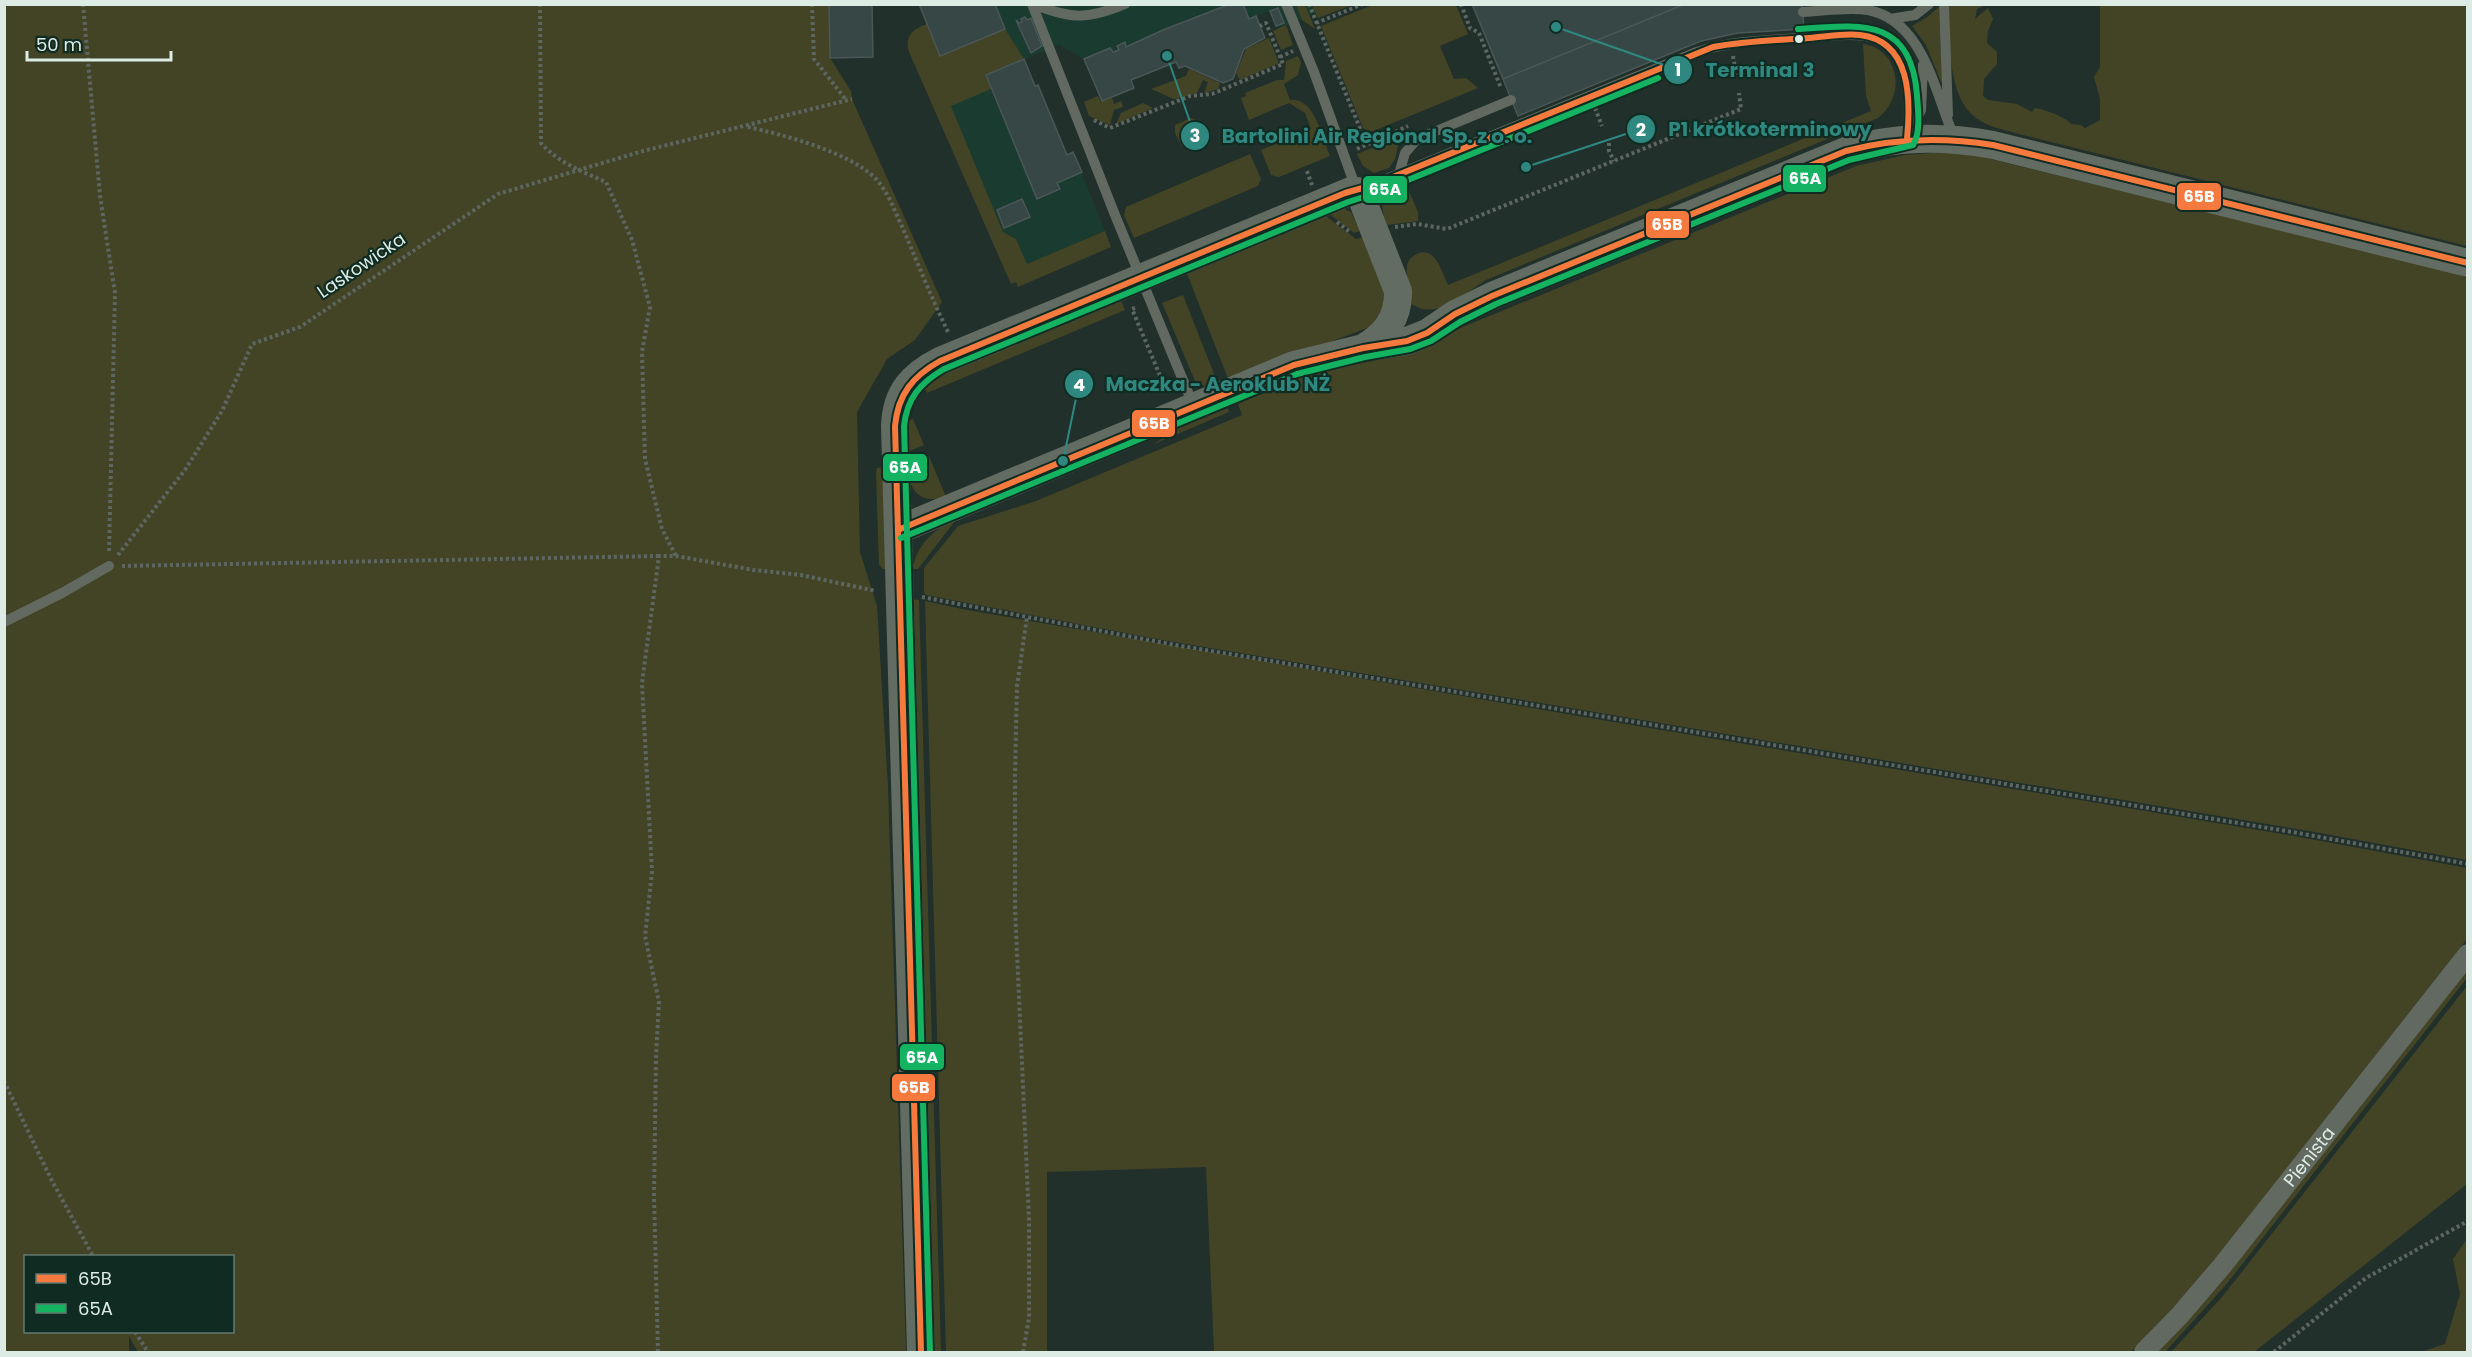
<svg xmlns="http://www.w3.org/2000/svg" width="2472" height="1357" font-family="Poppins,sans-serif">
	<rect width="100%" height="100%" fill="#21302b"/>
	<!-- built -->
	<path fill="#1a3c30" d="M919,5H1336L1278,29L1270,11L1257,16L1265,38L1244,49L1233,79L1223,83L1185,66L1179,68L1176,62L1131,80L1134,88L1102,101L1084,59L1059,45L1025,59L1035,86L1038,85L1067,154L1073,152L1105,231L1027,265L1016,239L1003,232L920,33L927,24Z"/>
	<!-- green -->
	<path fill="#434425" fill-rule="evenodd" d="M1375,4L1456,5L1468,34L1440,46L1454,79L1466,78L1478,88L1371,132L1363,128L1321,26Z
		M4,5H829L830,58L851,91L852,99L942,302L915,340L887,359L857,412L860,552L877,606L888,787L906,1352H138L129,1336V1352H5ZM26,1256H232V1332H26Z
		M1296,5H1305L1315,29L1302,20Z
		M1312,5H1352L1318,18Z
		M1949,5H1985L1977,9L1975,19L1988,8L1993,19L1988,31L1987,43L1997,52V64L1984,79L1983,96L1988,100L2017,104L2032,112L2035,108C2044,109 2066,117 2071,124L2081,125L2085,128L2100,120V99L2094,77L2100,67V5H2467V246L2019,134C2005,130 1988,127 1976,118C1946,95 1950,39 1949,5Z
		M1939,7L1942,82H1941L1926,45L1912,26L1926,18Z
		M927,24L940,56L1005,29L1024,59L986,75L991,89L951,106L1003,232L1016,239L1027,264L1105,231L1111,247L1018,287L1016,282L1011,284L909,52C904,36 913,29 927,24Z
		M1286,25L1293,45L1281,50L1273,31Z
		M1269,38L1279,63L1240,80L1236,73L1246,49Z
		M1863,44C1899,49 1907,95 1878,118L1486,280C1466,292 1435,322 1412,304C1412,293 1405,276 1407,267C1407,262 1410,258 1415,255C1435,243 1442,273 1448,285L1871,111L1866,96Z
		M1298,56L1301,63L1298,75L1284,84L1290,100C1315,97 1322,138 1330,156L1279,177L1271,175L1261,150L1311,129L1305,113L1289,103L1249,120L1241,98L1246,96L1245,93L1277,80H1284L1286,61Z
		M1189,69L1220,83L1218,89L1204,93L1208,82L1203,80L1197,93L1174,99L1151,89L1186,76Z
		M1098,96L1101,102L1112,98L1114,104L1121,101L1123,107L1114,110L1110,125L1089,116L1084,102Z
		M1143,103L1153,108L1116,124L1121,113Z
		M1191,118L1206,124L1209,133L1207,137L1182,147L1175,133V125Z
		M1400,137L1395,159L1389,168L1374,173L1363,166L1357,154Z
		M1958,151L2455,273L2467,278V860L2309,831L1162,640L926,595L924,592V568L958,526L1036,501L1242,415L1237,400L1296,376L1377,360L1409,349L1856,166L1905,155Z
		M1250,154L1261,179L1258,186L1134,238L1124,215L1126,207Z
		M1405,182L1418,212V221L1387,225C1377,201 1383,191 1405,182Z
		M1340,207L1351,212L1360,231L1354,233L1327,212Z
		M1323,214L1356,239L1363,237L1384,289L1386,301L1372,326L1229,381L1186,271Z
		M1183,295L1218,384L1207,387L1195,381L1162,303Z
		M1120,299L1125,310L927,393L923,385L928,380Z
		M1226,406L1229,412L1154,444L1180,426Z
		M913,419L924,445L907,452L906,422Z
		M929,456L946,497C918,505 909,489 907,465Z
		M884,467L887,569H883L879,565L876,473L877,468Z
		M955,521L918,569H912C918,545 932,529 955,521Z
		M911,599L919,600L941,1352H933Z
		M925,601L962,609L1584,717L2294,836L2467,868V939L2197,1282L2131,1352H1214L1206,1167L1047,1172V1352H946Z
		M2467,969V978L2225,1286L2165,1352H2158L2231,1270Z
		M2467,986V1184L2254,1352H2171L2222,1297Z
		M2467,1239V1352H2421L2445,1344L2460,1294L2453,1259Z"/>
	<!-- building -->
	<path fill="#374745" stroke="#4a5756" stroke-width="1.5" d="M829,4H872L873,57L830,58Z
		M919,4H995L1005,29L940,56Z
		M1230,4H1243L1249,19L1256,16L1265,38L1244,49L1233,79L1223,83L1185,66L1179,68L1176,62L1131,80L1134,88L1102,101L1084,59L1110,48L1113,52L1119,50L1117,46L1125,42L1126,47L1163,30Z
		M1472,4H1685L1503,79Z
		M1685,4H1802L1804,29L1738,33L1701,41L1518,116L1503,79Z
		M1278,8L1284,23L1276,26L1270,11Z
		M1025,17L1027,20L1031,18L1042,46L1031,53L1016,20L1019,23L1022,22L1021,19Z
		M1024,59L1035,86L1038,85L1067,155L1073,152L1082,172L1057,183L1060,189L1037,199L986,75Z
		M1022,199L1030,217L1004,228L997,210Z"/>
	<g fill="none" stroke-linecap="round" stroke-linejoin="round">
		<!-- path -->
		<path stroke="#5e6661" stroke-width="4" stroke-dasharray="3 3" stroke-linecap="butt" d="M83,4L100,196L115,293L109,553
			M540,4L541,143C557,162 583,172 606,182L632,240L650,307L642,352L645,459L662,529L676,556
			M812,4L814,59L846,100
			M1309,4L1366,143
			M1461,4L1470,28L1479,33L1501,88
			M1316,23L1363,4
			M1733,56L1736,75
			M1280,57L1293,51
			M1595,108L1602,126
			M1094,120L1110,128L1190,96L1212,94L1283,64L1266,23L1260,26
			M748,127C784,135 849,152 875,178C888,191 896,214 904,231C918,264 932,299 948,332
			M1609,143V151L1614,161
			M1357,149L1408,126
			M1307,171L1312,185
			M1337,222L1350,232
			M1395,227L1417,224L1447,229L1741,109L1739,93
			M1135,308L1132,309L1161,378
			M118,555L185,470L222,411L252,344L300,327L498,194L643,151L852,99
			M122,566L659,556
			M922,597L1170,644L2298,833L2468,864
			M4,1081L51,1179L93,1256
			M135,1332L148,1352
			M658,1352L654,1196L656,1057L659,1002L645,936L652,872L642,683L659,556H676L754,570L801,575L876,591
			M1023,1352L1029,1318V1219L1015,908V776L1017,686L1027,617
			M2274,1352L2366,1278L2468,1221"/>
		<!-- lane -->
		<path stroke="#626961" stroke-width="10" d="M1032,4L1115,215L1194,407
			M1033,4C1072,19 1087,20 1125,4
			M1286,4L1314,72L1357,191L1697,52C1732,41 1765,40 1801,38C1822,37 1844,33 1865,36C1912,42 1911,104 1907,139
			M1944,4L1948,115
			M1803,12C1824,11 1847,7 1868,10C1925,21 1935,95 1955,139
			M1890,19L1915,15L1929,4
			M1909,136L1921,110L1923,65
			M1399,174L1405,153L1417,139L1511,100
			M4,622L62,593L109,566"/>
		<!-- street -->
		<path stroke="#626961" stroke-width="20" id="s1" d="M2144,1352L2180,1315L2222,1266L2468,954"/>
		<!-- secondary -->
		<path stroke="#626c62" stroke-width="28" d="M898,530L1294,365L1363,348L1407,341L1427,333L1455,314L1492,296L1846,151C1895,136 1942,136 1993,145L2468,263
			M921,1352L895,426C896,393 912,375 940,361L1351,191H1357L1360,194L1398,291C1399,317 1385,336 1363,348"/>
		<!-- bus-1 casing -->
		<g stroke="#102c22" stroke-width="10">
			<path id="bus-1" d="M898,530L1294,365L1363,348L1407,341L1427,333L1455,314L1492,296L1846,151C1895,138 1943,137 1993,145L2468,263
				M921,1352L895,426C898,394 913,376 940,361L1345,193L1373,185L1713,47C1745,41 1777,40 1809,38C1826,37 1843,33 1860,35C1911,41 1911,99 1907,139"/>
		</g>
		<!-- bus-2 casing -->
		<g stroke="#102c22" stroke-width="10">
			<path id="bus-2" d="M901,538L1297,374L1365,357L1410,349L1431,341L1460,322L1496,304L1849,160L1913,145C1921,133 1918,110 1917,95C1911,16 1859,25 1798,29
				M930,1352L904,426C907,398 920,383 944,369L1348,202L1376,193L1658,78"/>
		</g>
		<!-- bus-1 -->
		<use href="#bus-1" stroke="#f6793e" stroke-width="6"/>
		<!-- bus-2 -->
		<use href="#bus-2" stroke="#13b361" stroke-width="6"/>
	</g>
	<!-- markers -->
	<circle fill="#dcece5" stroke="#102c22" stroke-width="2" cx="1799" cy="39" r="5"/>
	<g text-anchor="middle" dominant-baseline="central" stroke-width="4.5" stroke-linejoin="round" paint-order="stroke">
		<!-- street labels -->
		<g font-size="18" fill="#dcece5" stroke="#102c22">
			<text transform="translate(361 265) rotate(-34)">Laskowicka</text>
			<text stroke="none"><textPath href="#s1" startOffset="256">Pienista</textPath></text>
		</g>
	</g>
	<!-- callouts -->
	<path fill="none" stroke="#2e8880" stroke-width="2" d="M1556 27L1678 70M1526 167L1641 129M1167 56L1195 136M1063 461L1079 384"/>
	<g fill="#2e8880" stroke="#102c22" stroke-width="2">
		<circle cx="1556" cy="27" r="6"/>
		<circle cx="1526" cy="167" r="6"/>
		<circle cx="1167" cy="56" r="6"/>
		<circle cx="1063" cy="461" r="6"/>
		<circle cx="1678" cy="70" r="15"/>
		<circle cx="1641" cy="129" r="15"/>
		<circle cx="1195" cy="136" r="15"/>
		<circle cx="1079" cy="384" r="15"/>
	</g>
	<g font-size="18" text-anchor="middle" font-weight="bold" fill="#fff">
		<text x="1678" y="76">1</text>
		<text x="1641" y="136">2</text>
		<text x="1195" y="142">3</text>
		<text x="1079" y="391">4</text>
	</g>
	<g font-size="20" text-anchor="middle" font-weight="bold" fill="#2e8880" stroke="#102c22" stroke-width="4.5" stroke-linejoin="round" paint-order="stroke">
		<text x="1760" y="77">Terminal 3</text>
		<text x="1770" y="136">P1 krótkoterminowy</text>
		<text x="1377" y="143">Bartolini Air Regional Sp. z o. o.</text>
		<text x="1218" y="391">Maczka - Aeroklub NŻ</text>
	</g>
	<g stroke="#102c22" stroke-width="2">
		<rect x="1782" y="164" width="45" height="29" rx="6" fill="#13b361"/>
		<rect x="1362" y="175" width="46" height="29" rx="6" fill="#13b361"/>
		<rect x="2176" y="182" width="46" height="29" rx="6" fill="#f6793e"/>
		<rect x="1645" y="210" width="45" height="29" rx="6" fill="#f6793e"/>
		<rect x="1131" y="409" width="45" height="29" rx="6" fill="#f6793e"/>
		<rect x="882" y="453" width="46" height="29" rx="6" fill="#13b361"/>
		<rect x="899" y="1043" width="46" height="28" rx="6" fill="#13b361"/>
		<rect x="891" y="1073" width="45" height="29" rx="6" fill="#f6793e"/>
	</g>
	<g font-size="16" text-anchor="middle" font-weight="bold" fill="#fff">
		<text x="1805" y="184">65A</text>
		<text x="1385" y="195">65A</text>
		<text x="2199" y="202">65B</text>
		<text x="1667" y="230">65B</text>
		<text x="1154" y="429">65B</text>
		<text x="905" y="473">65A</text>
		<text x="922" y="1063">65A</text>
		<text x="914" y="1093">65B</text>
	</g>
	<!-- border -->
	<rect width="2472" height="1357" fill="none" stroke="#dcece5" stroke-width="12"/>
	<!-- legend -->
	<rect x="24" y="1255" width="210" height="78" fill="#102c22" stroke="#627970" stroke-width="1.5"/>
	<rect x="36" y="1274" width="30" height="9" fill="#f6793e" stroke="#627970" stroke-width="1.5"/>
	<text x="78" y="1285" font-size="18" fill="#dcece5">65B</text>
	<rect x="36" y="1304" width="30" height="9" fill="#13b361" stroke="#627970" stroke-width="1.5"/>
	<text x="78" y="1315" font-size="18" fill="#dcece5">65A</text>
	<!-- scale -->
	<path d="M27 51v9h144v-9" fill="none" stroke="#dcece5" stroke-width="3"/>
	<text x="36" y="51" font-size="18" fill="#dcece5" stroke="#102c22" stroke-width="4.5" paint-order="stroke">50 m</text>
</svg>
